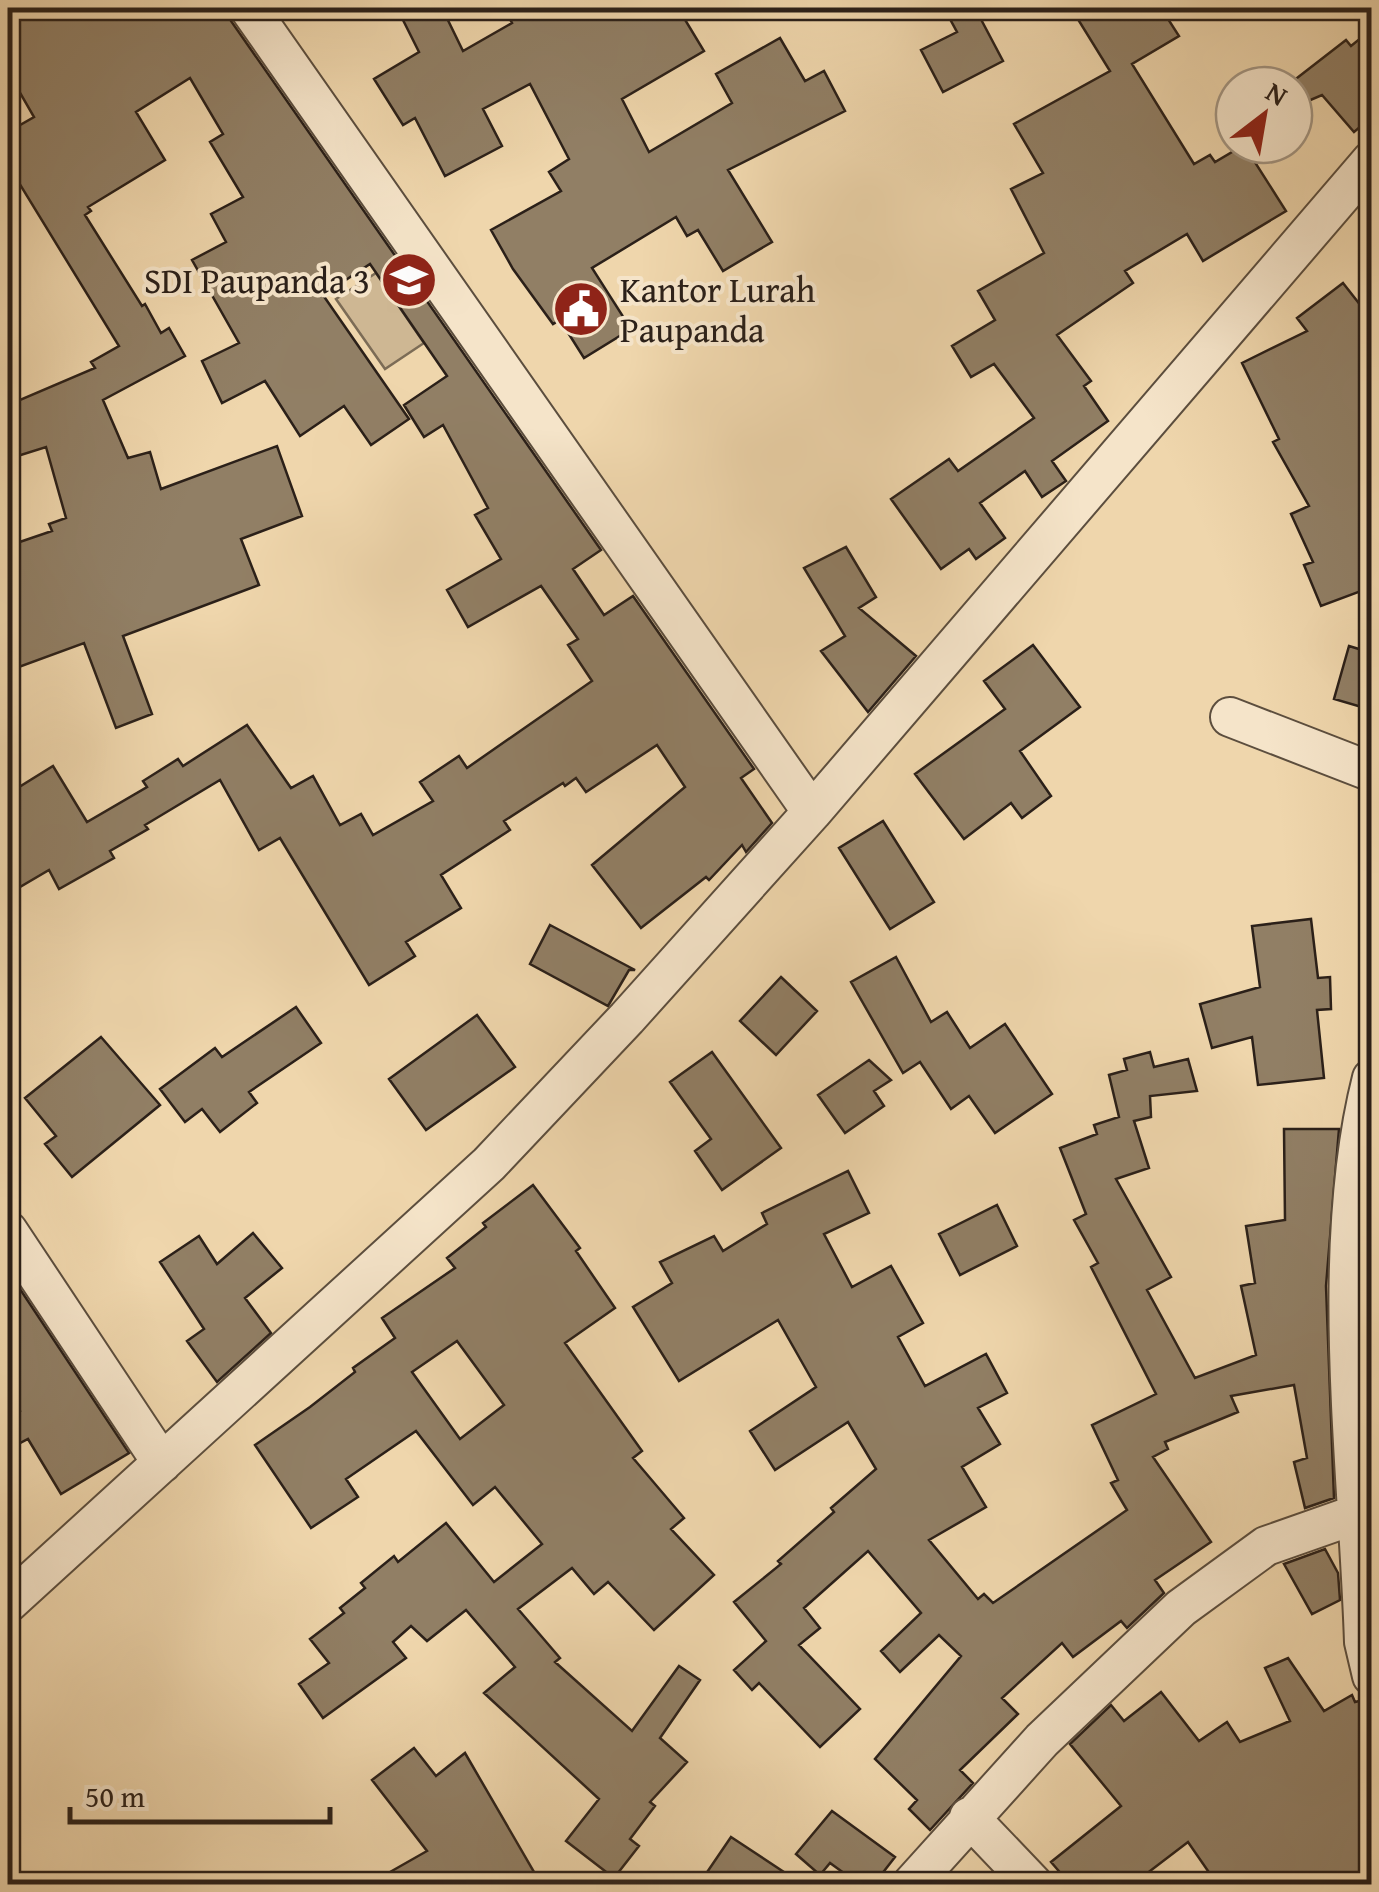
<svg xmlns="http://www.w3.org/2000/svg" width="1379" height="1892" font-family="'Gentium Book Plus',serif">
	<rect width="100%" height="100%" fill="#efd6ac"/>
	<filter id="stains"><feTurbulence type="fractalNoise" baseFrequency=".002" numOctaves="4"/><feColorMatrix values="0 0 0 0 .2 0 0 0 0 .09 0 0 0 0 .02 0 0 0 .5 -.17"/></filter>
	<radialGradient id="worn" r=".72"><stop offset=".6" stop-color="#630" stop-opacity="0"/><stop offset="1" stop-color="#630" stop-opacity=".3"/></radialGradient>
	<!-- green -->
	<path fill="#ceb793" stroke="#7c6c56" stroke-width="2.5" d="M376,273L424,343L385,369L336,299Z"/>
	<!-- building -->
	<path fill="#917f65" stroke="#2b2019" stroke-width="2.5" fill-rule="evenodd" d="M8,8H227L231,21L601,550L573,569L604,615L633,596L754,769L741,778L772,823L746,852L742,845L709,880L706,877L641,928L592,865L685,787L657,745L586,792L576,778L565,786L563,783L504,821L510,830L441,875L461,908L406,942L415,956L369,985L280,838L259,850L220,780L145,825L148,829L110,851L114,858L59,889L49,870L8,894V794L53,766L87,822L147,787L143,781L178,759L183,766L247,725L291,788L313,776L340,825L361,814L373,835L433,801L420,782L459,756L467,768L592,681L568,645L578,639L541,586L468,627L447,590L501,559L475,515L488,508L443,425L424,437L404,405L447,376L370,264L323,295L409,419L371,445L344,406L300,436L265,381L222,403L202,361L239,343L192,260L226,242L211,214L243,197L210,142L223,134L190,78L136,112L165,160L88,207L91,211L85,215L142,306L145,304L161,333L169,328L185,356L103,400L128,458L150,452L161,489L277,446L302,516L241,539L259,585L123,636L152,714L116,728L84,643L8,671V546L52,531L49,524L66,518L46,447L8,459V405L95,368L91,362L119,346L8,165V132L34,117L8,72Z
		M397,8H442L463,51L512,23L504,8H678L704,51L622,99L649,152L732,103L716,74L780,38L805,81L824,71L845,111L728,170L772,242L723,271L698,230L687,236L676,217L592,268L631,329L584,358L560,320L553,324L513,269L491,230L561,191L549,172L569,159L530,84L483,109L502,146L445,176L415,118L403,125L374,79L419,52Z
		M975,8L1003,61L943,92L921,50L957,32L950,19Z
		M1071,8H1161L1179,36L1132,64L1194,164L1210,155L1215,162L1244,145L1286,211L1203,261L1187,234L1125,271L1133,283L1057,335L1091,381L1084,386L1108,421L1052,461L1066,481L1042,497L1025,471L980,503L1005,538L976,559L969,549L941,569L891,499L949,459L958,471L1034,418L994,364L971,377L952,346L995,320L978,291L1044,253L1011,189L1043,173L1014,124L1110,71Z
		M1372,29V117L1354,132L1322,95L1294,107V85H1288L1346,40L1351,46Z
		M1343,283L1372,320V587L1321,606L1304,565L1313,562L1291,514L1309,506L1273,442L1279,439L1242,363L1307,331L1297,318Z
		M846,547L876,597L859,608L916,656L868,712L821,651L845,636L804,568Z
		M1033,645L1080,707L1020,751L1051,796L1022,818L1011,803L964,839L915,774L1005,709L984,681Z
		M1349,646L1372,653V710L1334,699Z
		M883,821L934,902L890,929L839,848Z
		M1311,919L1318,978L1330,977L1331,1009L1317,1010L1324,1078L1258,1085L1252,1037L1212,1048L1200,1004L1260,987L1252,926Z
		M550,925L635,970H629L608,1006L530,964Z
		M896,957L931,1022L947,1012L970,1048L1005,1024L1052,1094L995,1133L969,1096L951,1109L920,1062L903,1073L851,982Z
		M781,977L817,1011L776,1055L740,1021Z
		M296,1007L321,1043L249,1092L257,1103L220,1132L202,1109L185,1122L160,1089L215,1048L222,1057Z
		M477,1015L515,1067L426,1130L389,1079Z
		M101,1037L160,1105L72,1177L45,1144L56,1136L25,1098Z
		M712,1052L781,1148L722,1190L695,1151L711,1139L670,1082Z
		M1150,1052L1154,1067L1188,1059L1197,1091L1150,1096L1151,1117L1134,1121L1149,1168L1116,1179L1171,1277L1147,1290L1195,1378L1256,1355L1241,1286L1255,1283L1246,1226L1285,1220L1284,1129H1339L1326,1286L1334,1498L1305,1508L1294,1462L1307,1458L1294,1385L1231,1396L1238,1412L1165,1442L1168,1449L1153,1457L1211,1542L1155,1580L1164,1593L1127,1628L1121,1621L1073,1657L1062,1643L1002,1698L1018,1714L960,1770L973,1783L930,1830L909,1809L917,1800L875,1759L961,1656L939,1635L900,1672L881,1651L921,1613L868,1551L804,1608L820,1628L799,1645L860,1709L820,1747L759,1683L752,1690L734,1670L766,1641L734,1602L781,1564L778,1561L834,1512L831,1508L876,1469L848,1422L775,1470L750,1431L816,1387L778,1320L679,1381L633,1307L672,1283L660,1262L714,1236L723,1251L767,1224L762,1213L848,1171L869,1213L824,1234L852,1287L891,1266L923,1323L898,1337L925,1386L986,1354L1007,1393L978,1408L1000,1444L962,1467L986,1507L929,1540L978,1599L984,1594L993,1603L1127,1510L1111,1483L1118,1480L1092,1425L1156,1394L1091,1267L1098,1263L1074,1220L1086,1214L1060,1148L1097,1134L1094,1125L1119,1117L1109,1075L1127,1070L1124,1059Z
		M869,1060L891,1080L874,1091L884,1106L845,1133L818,1095Z
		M533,1185L580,1248L576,1251L615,1308L565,1343L642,1451L633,1458L684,1518L671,1529L714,1575L654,1630L608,1582L594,1594L572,1568L518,1609L560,1658L555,1662L632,1731L679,1666L700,1680L660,1738L687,1762L650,1802L655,1806L630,1839L639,1846L614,1878L566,1841L599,1799L484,1693L515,1667L466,1610L427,1641L411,1626L393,1642L406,1658L323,1718L299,1684L329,1663L310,1639L344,1613L340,1608L365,1588L361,1583L394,1556L398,1562L446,1523L494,1582L542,1544L495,1487L473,1505L416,1431L346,1479L358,1497L311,1528L255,1445L310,1407L355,1372L353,1368L395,1338L382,1318L455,1268L447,1258L486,1227L483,1223ZM457,1341L504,1405L460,1439L412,1372Z
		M997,1205L1017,1246L960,1275L939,1234Z
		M253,1233L282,1268L245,1298L271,1333L217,1382L187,1341L204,1329L160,1262L199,1236L217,1264Z
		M8,1271L129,1453L61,1494L28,1439L20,1443L8,1423L20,1411L8,1391Z
		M1325,1549L1338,1573L1340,1600L1312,1614L1284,1564Z
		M1288,1658L1324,1711L1352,1695L1355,1702L1372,1698V1884H1217L1188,1842L1133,1884H1070L1051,1862L1121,1806L1070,1744L1111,1705L1124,1721L1161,1692L1199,1741L1227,1722L1240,1742L1290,1721L1265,1668Z
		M414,1748L436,1776L465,1753L541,1884H369L427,1851L372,1780Z
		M832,1811L895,1857L874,1884H859L830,1863L820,1875L796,1854Z
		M731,1837L802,1884H699Z"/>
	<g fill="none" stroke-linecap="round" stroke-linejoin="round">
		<!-- street casing -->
		<g stroke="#5c4e3e" stroke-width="42">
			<path id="street" d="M249,8L812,812
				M1230,717L1372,772
				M1372,1078C1328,1251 1358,1464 1364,1642L1372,1676
				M8,1231L162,1463
				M8,1603L489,1164L627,1018L812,812L1372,160
				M969,1817L1033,1884
				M912,1884L1042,1740L1181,1608L1266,1546L1360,1513"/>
		</g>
		<!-- street -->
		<use href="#street" stroke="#f5e4c9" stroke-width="38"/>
	</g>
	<!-- icons -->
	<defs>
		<g id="school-disc" transform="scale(2.875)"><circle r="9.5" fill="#8f2418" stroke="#f5e4c9"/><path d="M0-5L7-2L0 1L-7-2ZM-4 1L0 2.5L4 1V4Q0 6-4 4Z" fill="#fff"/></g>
		<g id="civic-disc" transform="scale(2.875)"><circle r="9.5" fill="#8f2418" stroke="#f5e4c9"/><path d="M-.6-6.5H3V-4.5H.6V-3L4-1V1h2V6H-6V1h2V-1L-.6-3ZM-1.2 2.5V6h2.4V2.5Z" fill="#fff"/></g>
	</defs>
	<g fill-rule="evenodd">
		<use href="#school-disc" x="409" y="280"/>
		<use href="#civic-disc" x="581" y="309"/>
	</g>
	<g text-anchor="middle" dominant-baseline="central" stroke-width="8" stroke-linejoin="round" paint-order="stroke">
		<!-- poi labels -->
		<g font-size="35" fill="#2b2019" stroke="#f5e4c9" text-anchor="end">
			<text x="370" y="280">SDI Paupanda 3</text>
			<text x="620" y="289" text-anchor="start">Kantor Lurah<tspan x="620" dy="40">Paupanda</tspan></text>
		</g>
	</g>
	<!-- margin -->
	<rect width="1379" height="1892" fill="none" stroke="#efd6ac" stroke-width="40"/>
	<rect x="10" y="10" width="1359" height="1872" fill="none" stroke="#2b2019" stroke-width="5"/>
	<rect x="20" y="20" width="1339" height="1852" fill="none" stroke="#2b2019" stroke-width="2.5"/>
	<!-- north arrow -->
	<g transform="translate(1264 115) rotate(31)"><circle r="48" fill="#f5e4c9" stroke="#a49683" stroke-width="2.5"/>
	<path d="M0-8L18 38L0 25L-18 38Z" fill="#8f2418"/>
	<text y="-15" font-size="28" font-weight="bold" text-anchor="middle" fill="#2b2019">N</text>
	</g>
	<!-- scale -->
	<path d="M70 1807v15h260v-15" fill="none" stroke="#2b2019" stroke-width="5"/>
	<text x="85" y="1807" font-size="30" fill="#2b2019" stroke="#f5e4c9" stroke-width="8" paint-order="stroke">50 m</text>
	<rect width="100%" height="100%" filter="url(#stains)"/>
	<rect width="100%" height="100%" fill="url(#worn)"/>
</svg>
